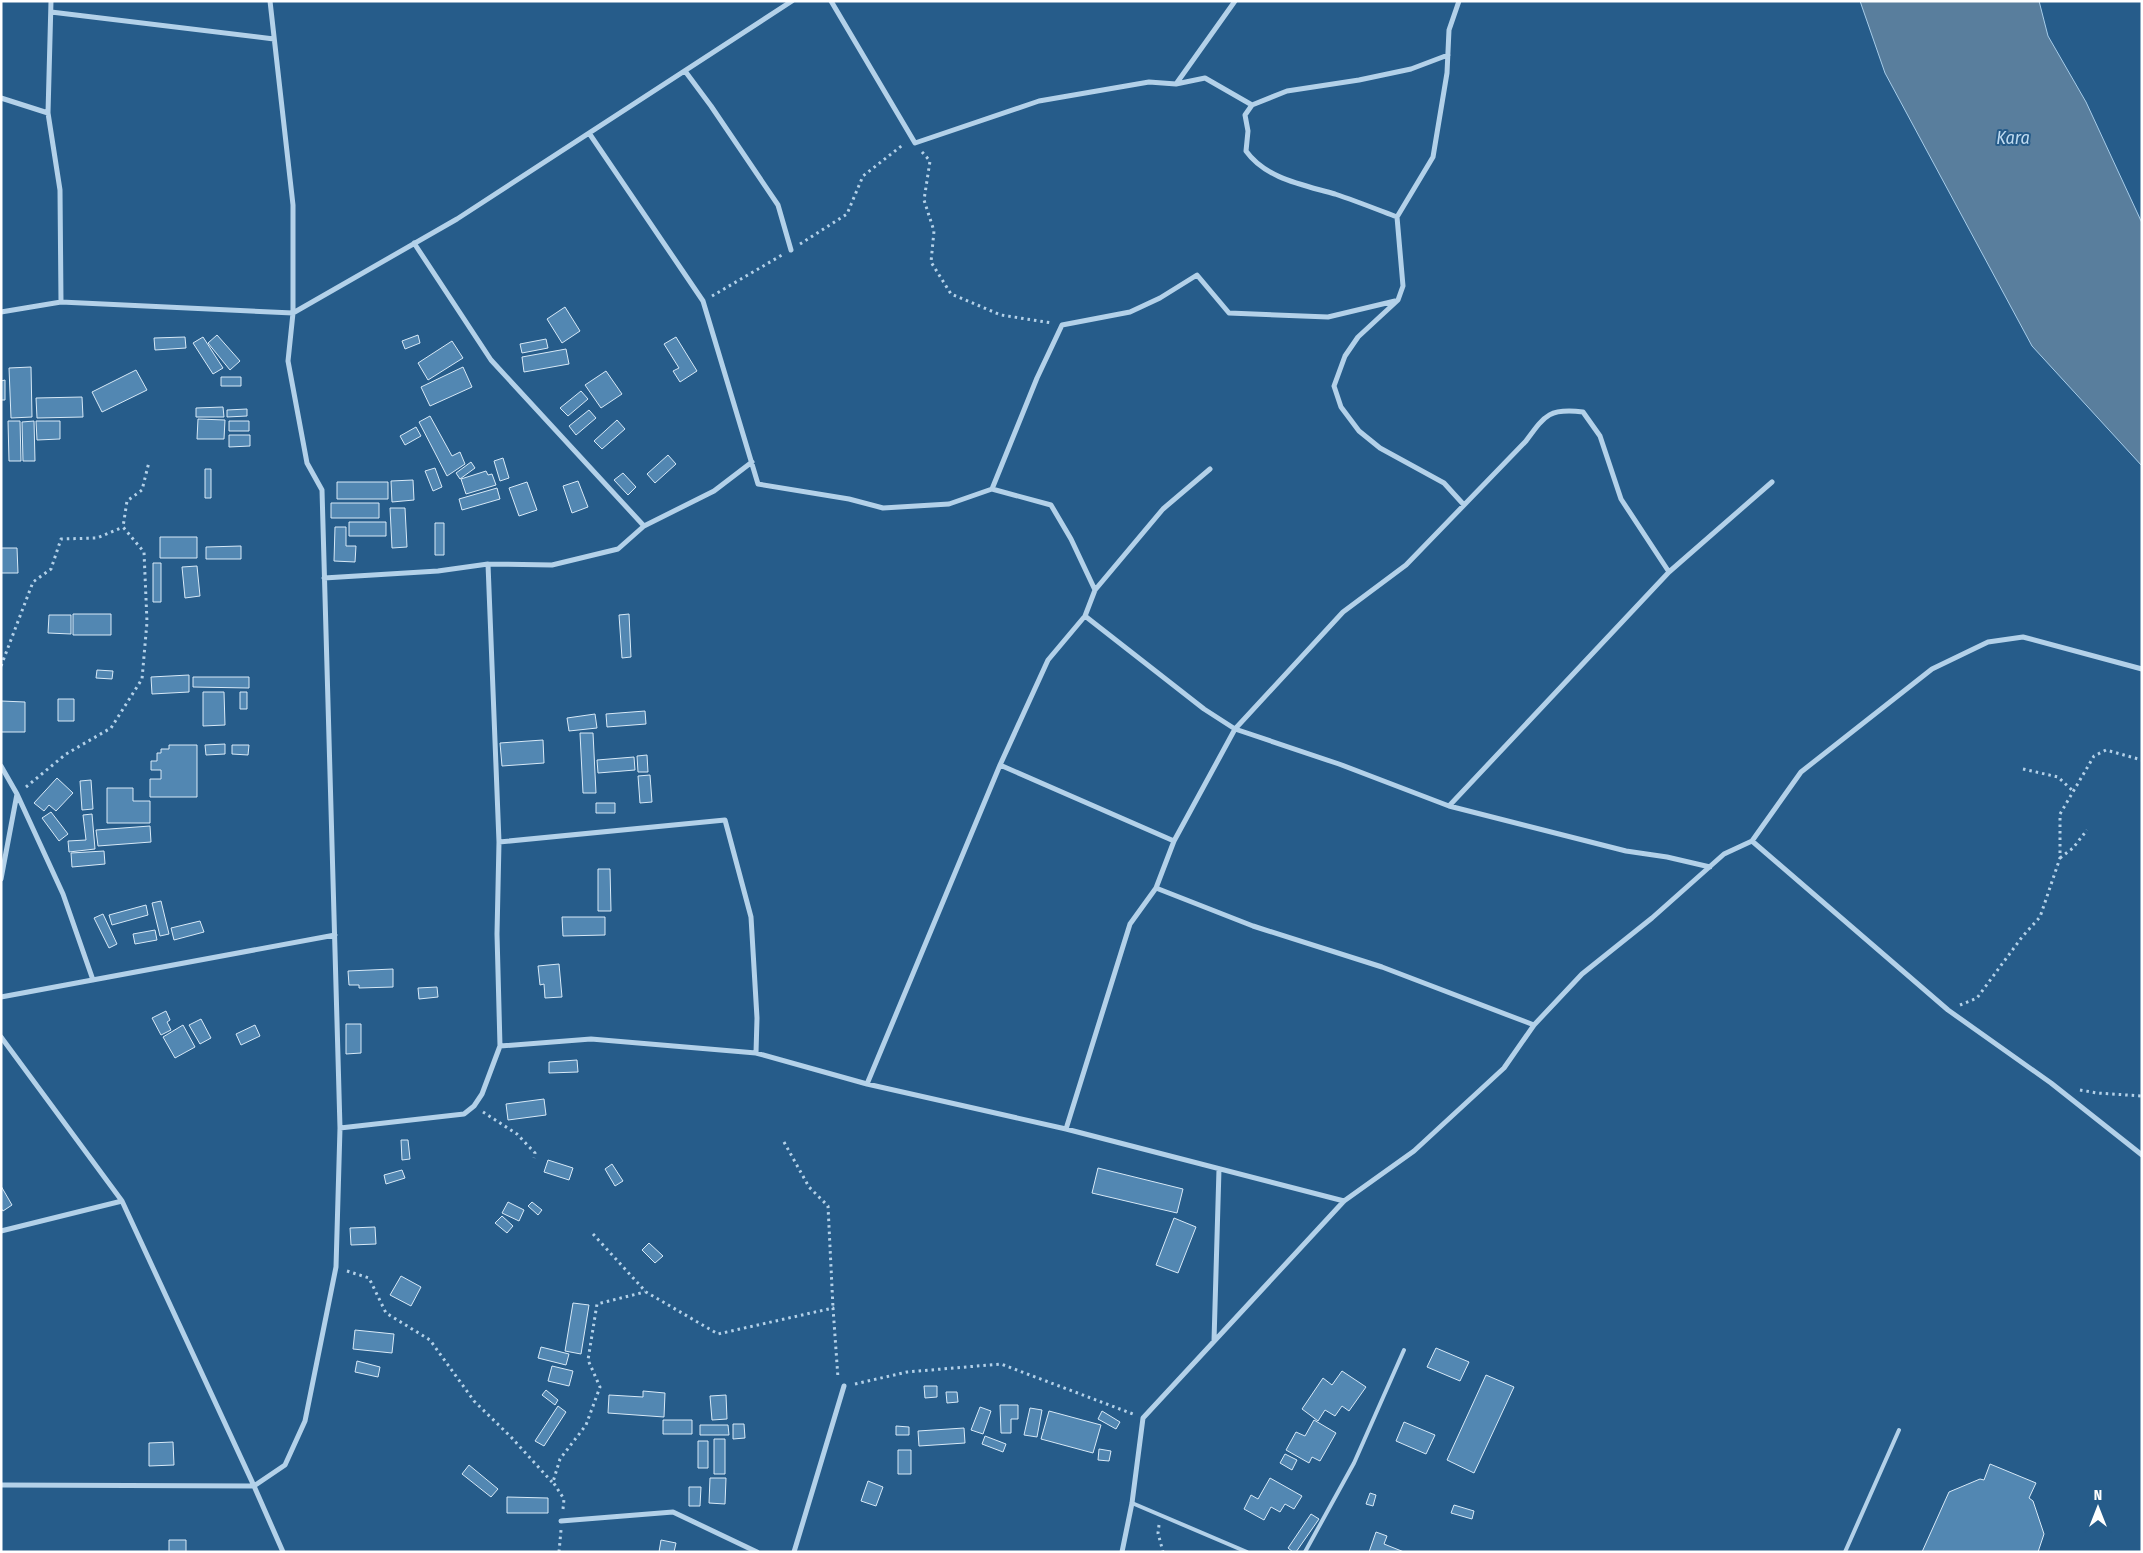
<svg xmlns="http://www.w3.org/2000/svg" width="2143" height="1553" font-family="'Fira Sans Condensed',sans-serif">
	<rect width="100%" height="100%" fill="#265c8a"/>
	<!-- water -->
	<path fill="#597e9d" stroke="#a7cdea" d="M1860,1H2039L2048,36L2086,102L2142,223V466L2032,346L1885,73Z"/>
	<!-- building -->
	<path fill="#5287b2" stroke="#d7e9f7" d="M565,307L580,331L562,343L547,319Z
		M217,335L240,361L230,370L208,343Z
		M418,335L420,343L405,349L402,341Z
		M185,337L186,348L155,350L154,338Z
		M203,337L223,368L213,374L193,343Z
		M676,337L697,371L680,382L673,371L679,368L664,344Z
		M546,339L548,348L522,353L520,344Z
		M452,341L463,358L428,380L418,363Z
		M566,349L569,364L524,372L522,357Z
		M31,367L32,417L11,418L9,368Z
		M463,367L472,387L430,406L421,387Z
		M136,370L147,390L102,412L92,392Z
		M606,371L622,394L601,408L585,385Z
		M221,377H241V386H221Z
		M5,380V400H1V381Z
		M581,391L588,399L568,416L560,408Z
		M82,397L83,417L37,418L36,398Z
		M223,407L224,417H196V408Z
		M247,409V416L227,417V410Z
		M589,410L596,418L576,435L569,426Z
		M430,416L452,456L460,452L465,464L447,476L419,422Z
		M198,419L225,420L224,439H197Z
		M617,420L625,429L602,449L594,441Z
		M8,421H20L21,461H9Z
		M34,421L35,461H23L22,422Z
		M36,421H60V439L37,440Z
		M229,421H249V431H229Z
		M416,427L421,436L405,445L400,436Z
		M229,435H250V446L229,447Z
		M668,455L676,464L655,483L647,474Z
		M503,458L509,478L500,481L494,461Z
		M471,462L475,468L460,479L456,473Z
		M435,468L442,487L433,491L425,471Z
		M205,469H211V498H205Z
		M486,471L488,475L492,474L496,485L466,494L461,479Z
		M623,473L636,487L628,495L614,480Z
		M413,480L414,500L392,502L391,481Z
		M578,481L588,507L572,513L563,486Z
		M337,482H388V499H337Z
		M527,482L537,510L519,516L509,488Z
		M497,488L500,499L462,510L459,499Z
		M331,503H379V518H331Z
		M390,508H405L407,547L392,548Z
		M349,522H386V536H349Z
		M435,523H444V555H435Z
		M335,527H346V546H356L355,562L334,561Z
		M160,537H197V558H160Z
		M241,546V559H206V547Z
		M1,548H17L18,573H1Z
		M153,563H161V602H153Z
		M197,566L200,596L185,598L182,567Z
		M73,614H111V635H73Z
		M629,614L631,657L622,658L619,615Z
		M49,615H71V634L48,633Z
		M97,670L113,671L112,679L96,678Z
		M189,675V692L152,694L151,677Z
		M193,677H249V688L193,687Z
		M203,692H224L225,725L203,726Z
		M240,692H247V709H240Z
		M58,699H74V721H58Z
		M1,701L25,702V732H1Z
		M645,711L646,724L607,727L606,714Z
		M595,714L597,728L569,731L567,718Z
		M580,733H593L596,793H583Z
		M543,740L544,763L502,766L500,743Z
		M225,744V754L206,755L205,745Z
		M169,745H197V797H150V779H161V770H151V761H157V753H161V749H169Z
		M232,745H249L248,755L232,754Z
		M647,755L648,772H638L637,756Z
		M634,757L635,770L598,773L597,760Z
		M650,775L652,802L640,803L638,776Z
		M57,778L73,793L56,811L49,805L44,811L34,803Z
		M91,780L93,809L82,810L80,781Z
		M107,788H133V801H150V823H107Z
		M596,803H615V813H596Z
		M51,812L68,834L59,841L42,818Z
		M92,814L95,849L69,852L68,841L86,840L83,815Z
		M150,826L151,842L98,846L96,830Z
		M104,851L105,864L72,867L71,853Z
		M598,869H610L611,911H598Z
		M161,901L169,934L160,936L152,903Z
		M146,905L148,915L112,925L109,915Z
		M103,914L117,944L109,948L94,918Z
		M562,917H605V935L563,936Z
		M200,921L204,932L174,940L171,928Z
		M155,930L157,940L135,944L133,934Z
		M559,964L562,997L545,998L544,984L540,985L538,966Z
		M393,969V987L359,988V985H349L348,971Z
		M437,987L438,997L419,999L418,988Z
		M166,1011L170,1020L167,1022L171,1030L161,1035L152,1018Z
		M201,1019L211,1038L200,1044L189,1025Z
		M346,1024H361V1053L346,1054Z
		M183,1025L195,1047L175,1058L163,1037Z
		M255,1025L260,1036L241,1045L236,1034Z
		M577,1060L578,1072L549,1073V1062Z
		M544,1099L546,1115L508,1120L506,1104Z
		M401,1140H408L410,1159L402,1160Z
		M548,1160L573,1168L569,1180L544,1172Z
		M612,1164L623,1181L615,1186L605,1169Z
		M1098,1168L1183,1189L1177,1213L1092,1193Z
		M402,1170L405,1178L386,1184L384,1175Z
		M1,1186L12,1205L3,1211L1,1208Z
		M508,1202L524,1210L519,1221L502,1213Z
		M532,1202L542,1210L538,1215L528,1206Z
		M502,1216L513,1226L507,1233L495,1223Z
		M1174,1218L1196,1227L1178,1273L1156,1265Z
		M375,1227L376,1244L351,1245L350,1228Z
		M649,1243L663,1256L655,1263L642,1250Z
		M401,1276L421,1287L411,1306L390,1295Z
		M573,1303L589,1305L581,1354L565,1351Z
		M355,1330L394,1334L392,1353L353,1349Z
		M541,1347L569,1354L566,1365L538,1358Z
		M1436,1348L1469,1362L1460,1381L1427,1367Z
		M357,1361L380,1367L378,1377L355,1372Z
		M552,1366L573,1371L569,1386L548,1381Z
		M1342,1371L1366,1387L1349,1411L1342,1406L1335,1416L1325,1410L1318,1421L1302,1409L1323,1378L1332,1385Z
		M1486,1375L1514,1387L1474,1473L1447,1460Z
		M924,1386H937V1397L925,1398Z
		M546,1390L558,1400L555,1405L542,1395Z
		M643,1391L665,1393L664,1417L608,1413L609,1395L643,1397Z
		M946,1392H957L958,1402L947,1403Z
		M726,1395L727,1419L712,1420L710,1396Z
		M1000,1405H1018V1419H1011V1433H1001Z
		M558,1406L566,1412L544,1446L535,1441Z
		M980,1407L991,1411L983,1434L971,1430Z
		M1030,1408L1042,1410L1037,1437L1024,1435Z
		M1049,1411L1101,1425L1093,1453L1041,1439Z
		M1102,1411L1120,1422L1116,1429L1098,1419Z
		M663,1420H692V1434H663Z
		M1314,1420L1336,1433L1320,1461L1312,1457L1309,1463L1286,1450L1296,1432L1305,1436Z
		M1404,1422L1435,1435L1426,1454L1396,1441Z
		M733,1424H744L745,1438L733,1439Z
		M700,1425H728L729,1435H700Z
		M896,1426L909,1427V1435H896Z
		M964,1428L965,1443L919,1446L918,1431Z
		M985,1436L1006,1444L1003,1452L982,1444Z
		M714,1439H725V1474H714Z
		M698,1441H708V1468H698Z
		M173,1442L174,1465L149,1466V1443Z
		M1099,1449L1111,1451L1109,1461L1098,1460Z
		M898,1450H911V1474H898Z
		M1285,1454L1297,1460L1292,1470L1280,1463Z
		M1990,1464L2036,1483L2029,1498L2033,1501L2044,1534L2038,1552H1922L1949,1492L1980,1479L1984,1480Z
		M469,1465L498,1489L491,1497L462,1474Z
		M710,1478H726L725,1504L709,1503Z
		M1270,1478L1302,1496L1294,1509L1285,1504L1280,1512L1271,1507L1264,1520L1244,1509L1251,1495L1258,1499Z
		M868,1481L883,1487L876,1506L861,1501Z
		M689,1487H701L700,1506H689Z
		M1370,1493L1376,1495L1373,1506L1366,1504Z
		M507,1497L548,1498V1513H507Z
		M1454,1505L1474,1511L1472,1519L1451,1513Z
		M1311,1514L1319,1519L1296,1552H1293L1288,1548Z
		M1376,1532L1387,1536L1384,1544L1404,1552H1369Z
		M169,1540H186V1552H169Z
		M661,1540L676,1543L674,1552H659Z"/>
	<g fill="none" stroke-linecap="round" stroke-linejoin="round">
		<!-- path -->
		<path stroke="#b3d1e9" stroke-width="3" stroke-dasharray="2.5 4" stroke-linecap="butt" d="M922,152L930,161L924,200L934,231L931,262L951,294L1001,315L1052,323
			M800,244L847,214L863,176L904,144
			M712,296L782,255
			M1,666L33,582L51,569L61,539L97,538L123,527
			M2023,769L2058,777L2073,791
			M26,787L66,754L111,728L142,679L147,622L144,552L123,527L127,501L142,490L149,462
			M2060,858L2073,848L2087,830
			M1960,1005L1977,998L2022,937L2040,917L2060,858V814L2094,756L2106,750L2142,760
			M2080,1090L2097,1093L2142,1096
			M483,1112L517,1134L535,1153L534,1158
			M784,1142L809,1187L828,1206L833,1308
			M593,1234L646,1292L718,1334L833,1308L838,1378
			M347,1271L369,1278L386,1313L430,1340L474,1401L511,1437L552,1482
			M855,1384L907,1372L1001,1364L1133,1414
			M563,1509L564,1499L553,1482L560,1459L586,1425L600,1387L588,1360L597,1304L645,1292
			M1159,1525L1158,1533L1163,1552
			M559,1552L561,1530"/>
		<!-- service -->
		<path stroke="#b3d1e9" stroke-width="4" d="M1132,1503L1247,1552
			M1305,1552L1354,1463L1404,1350
			M1845,1552L1899,1430"/>
		<!-- minor -->
		<path stroke="#b3d1e9" stroke-width="5" d="M51,1L48,113L60,190L61,302
			M270,1L293,205V313L288,361L307,463L322,490L340,1128L336,1267L305,1421L285,1465L254,1486L283,1552
			M831,1L915,143L1039,101L1149,82L1176,84L1235,1
			M1459,1L1449,30L1447,73L1433,157L1397,217L1403,286L1398,300L1358,337L1345,356L1334,386L1341,407L1359,431L1380,448L1444,483L1464,505
			M51,12L274,39
			M685,71L711,106L778,205L791,250
			M1176,84L1205,78L1252,105L1287,91L1359,80L1411,69L1448,55
			M1,98L48,113
			M1252,105L1245,115L1248,131L1246,151C1266,179 1304,185 1335,194C1356,201 1376,209 1397,217
			M589,133L703,301L758,484L849,499L883,508L949,504L992,489L1051,505L1071,539L1095,590
			M414,243L491,360L644,526L714,491L752,462
			M1,312L61,302L293,313L457,219L792,1
			M992,489L1037,378L1062,325L1130,312L1160,298L1197,275L1229,313L1328,317L1395,301
			M324,578L438,571L488,564L552,565L618,549L644,526
			M1085,616L1204,709L1235,729L1339,764L1449,806L1626,851L1667,857L1710,867
			M1000,765L1174,841
			M1,766L17,794L1,879
			M17,794L63,894L93,980
			M1449,806L1669,572L1772,482
			M1752,841L1948,1010L2051,1083L2142,1155
			M499,842L725,820L751,917L757,1018L756,1053
			M1156,888L1253,926L1382,967L1534,1025
			M1,997L335,935
			M1,1037L122,1201L254,1486L1,1485
			M500,1046L591,1039L756,1053L867,1084L1066,1129L1344,1201
			M867,1084L1000,765L1048,660L1085,616L1095,590L1163,509L1210,469
			M340,1128L464,1114L474,1106L482,1094L500,1046L497,934L499,842L488,564
			M1066,1129L1130,924L1156,888L1174,841L1235,729L1343,612L1406,565L1526,441C1545,415 1549,408 1583,412L1600,436L1621,499L1669,572
			M1,1231L122,1201
			M1214,1341L1219,1169
			M561,1521L673,1512L757,1552
			M794,1552L844,1386
			M1122,1552L1132,1503L1143,1418L1344,1201L1414,1151L1504,1068L1534,1025L1582,974L1652,918L1724,854L1752,841L1801,772L1932,669L1988,642L2023,637L2142,669"/>
	</g>
	<g text-anchor="middle" dominant-baseline="central" stroke-width="4" stroke-linejoin="round" paint-order="stroke">
		<!-- water labels -->
		<g font-size="18" font-style="italic" fill="#bfdbf1" stroke="#265c8a">
			<text x="2013" y="138">Kara</text>
		</g>
	</g>
	<!-- border -->
	<rect width="2143" height="1553" fill="none" stroke="#ffffff" stroke-width="5"/>
	<!-- north arrow -->
	<g transform="translate(2098 1508)" stroke="#265c8a" stroke-width="4" paint-order="stroke">
	<path d="M0-4L9 19L0 12L-9 19Z" fill="#ffffff"/>
	<text y="-8" font-size="14" font-weight="bold" text-anchor="middle" fill="#ffffff">N</text>
	</g>
</svg>
